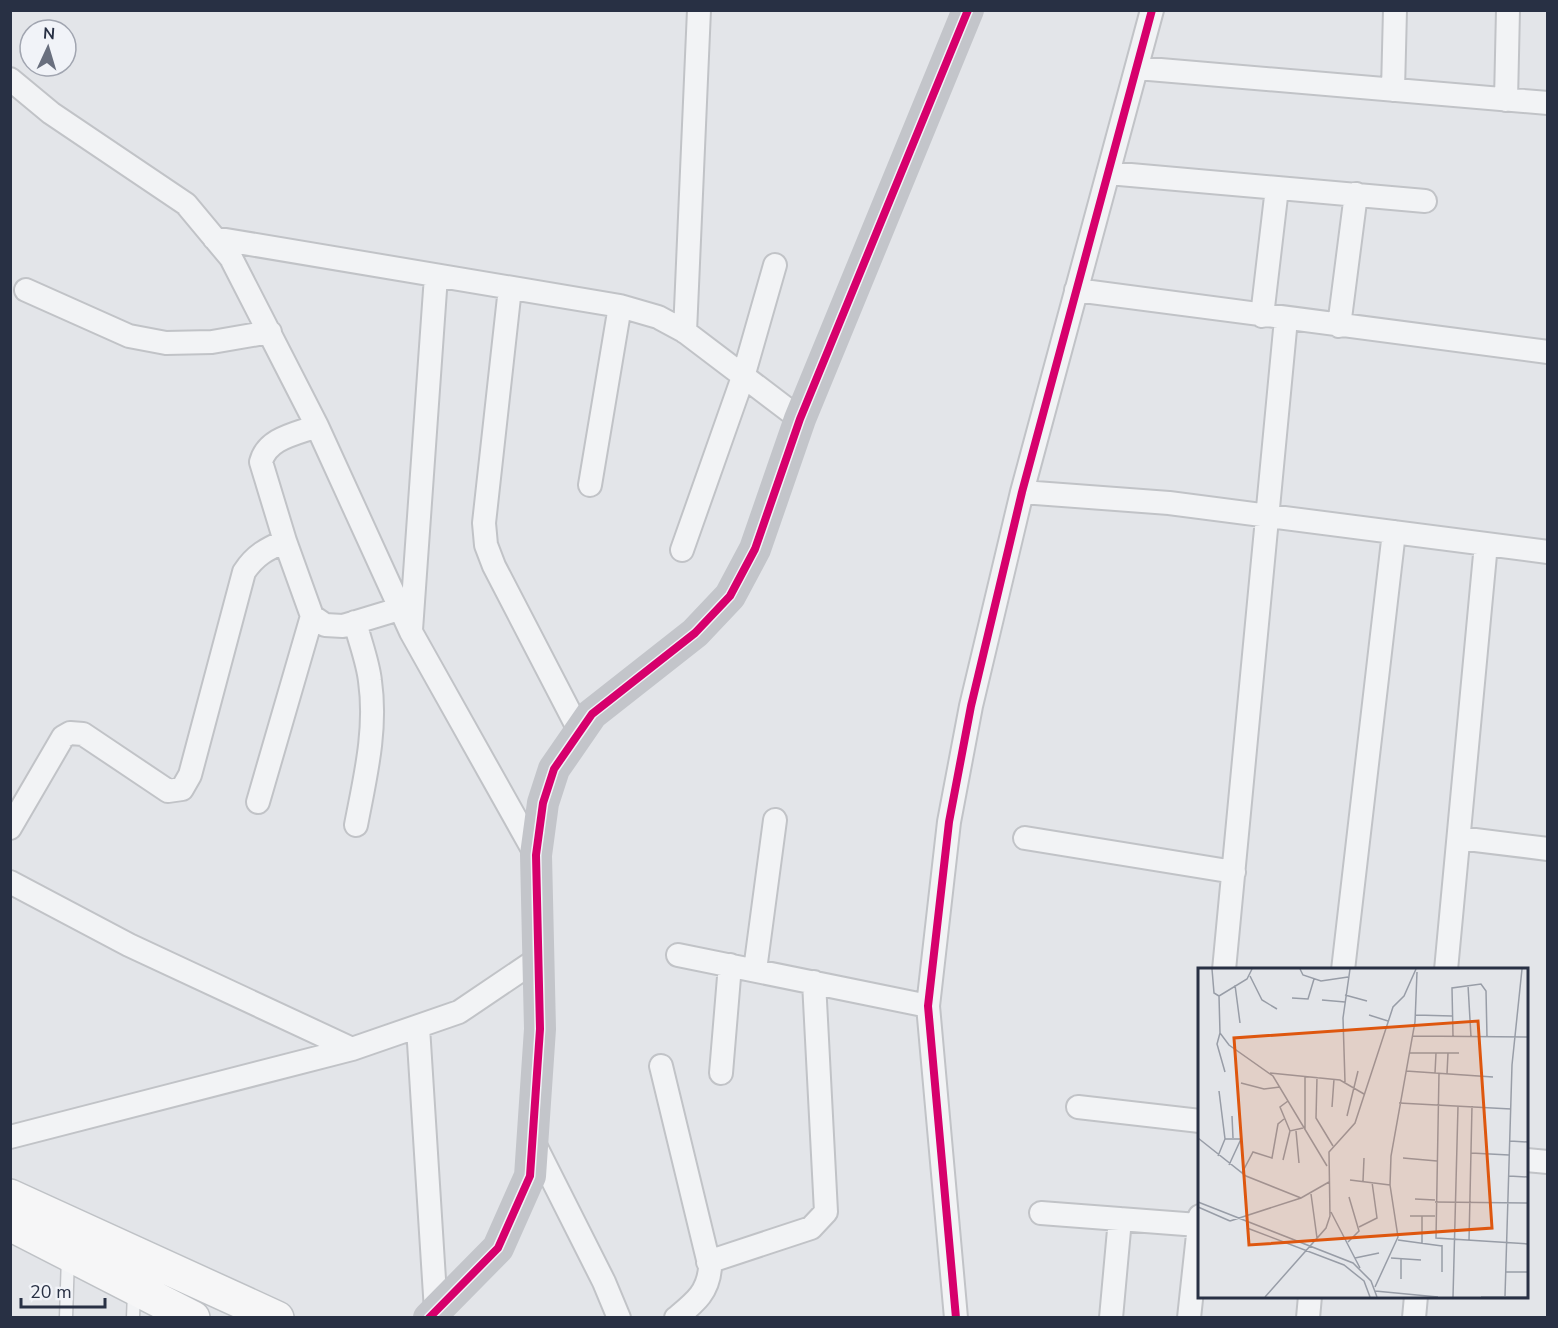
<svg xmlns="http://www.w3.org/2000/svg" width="1558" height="1328" font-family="'Nunito Sans',sans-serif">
	<rect width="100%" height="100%" fill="#e3e5e9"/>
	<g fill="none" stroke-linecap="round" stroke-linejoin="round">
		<!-- lane casing -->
		<g stroke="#c1c3c7" stroke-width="15">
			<path id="lane" d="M66,1318L68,1256
				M133,1318L134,1292"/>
		</g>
		<!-- street casing -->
		<g stroke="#c1c3c7" stroke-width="26">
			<path id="street" d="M1137,68L1548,103
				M10,79L51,113L186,204L231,258L317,426L411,632L536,855
				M1393,90L1395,10
				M1506,100L1508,10
				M1108,173L1425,201
				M214,238L620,306L658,317L684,331L800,419
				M510,288L484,523L486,545L494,566L579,730
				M26,290L129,336L166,343L212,342L270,332
				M1076,290L1548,352
				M1262,316L1277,188
				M1339,326L1356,194
				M685,332L699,10
				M317,426C296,434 267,438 261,462L285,541L312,616L325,625L343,626L399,609
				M590,485L620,306
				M1022,492L1169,503L1548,552
				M682,550L743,377L775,265
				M355,622C360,642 368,662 370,681C377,730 365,778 356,825
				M411,630L436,276
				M258,802L312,616
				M10,828L63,737L70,733L83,734L168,791L182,789L190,775L244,572C255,555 267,549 285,541
				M1025,838L1234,872
				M1459,838L1548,849
				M10,882L129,945L352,1049
				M678,955L928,1006
				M755,970L775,820
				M1224,970L1286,319
				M1343,970L1394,532
				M1446,970L1486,544
				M418,1027L436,1311
				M661,1066L710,1268C708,1293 694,1303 676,1318
				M721,1073L730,965
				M1078,1107L1200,1121
				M10,1137L352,1049L459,1012L539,958
				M533,1141L604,1282L619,1318
				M1526,1160L1548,1162
				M1041,1213L1198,1225
				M708,1262L811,1228L826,1212L814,982
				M956,1318L928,1006L949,822L971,706L1022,492L1152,10
				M1111,1318L1120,1219
				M1189,1318L1200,1216
				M1308,1318L1310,1296
				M1414,1318L1416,1296"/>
		</g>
		<!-- primary casing -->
		<g stroke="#bfc2c6" stroke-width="36">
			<path id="primary" d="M10,1196L277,1318
				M10,1224L193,1318"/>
		</g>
		<!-- lane -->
		<use href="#lane" stroke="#f2f3f5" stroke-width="12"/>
		<!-- street -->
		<use href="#street" stroke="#f2f3f5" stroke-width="22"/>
		<!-- secondary -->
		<path stroke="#c3c5ca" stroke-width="32" d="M429,1318L498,1248L530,1176L540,1029L536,855L543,803L554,769L592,714L695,633L730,596L755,549L800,419L968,10"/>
		<!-- primary -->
		<use href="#primary" stroke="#f6f6f7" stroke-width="33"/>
		<!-- cycleway casing -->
		<g stroke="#f1f3f8" stroke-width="11">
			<path id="cycleway" d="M429,1318L498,1248L530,1176L540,1029L536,855L543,803L554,769L592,714L695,633L730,596L755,549L800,419L968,10
				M956,1318L928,1006L949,822L971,706L1022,492L1152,10"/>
		</g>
		<!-- cycleway -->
		<use href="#cycleway" stroke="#d6006c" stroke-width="8"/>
	</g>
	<!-- overview -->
	<g transform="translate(1198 968)">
		<rect width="330" height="330" fill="#e3e5e9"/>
		<path fill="none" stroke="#989da7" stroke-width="1.5" d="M14,1L16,25L21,28M54,1L49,11L21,28L22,65L31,77L75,108L129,198M102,1L105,7L123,13L150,9M52,8L64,32L79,41M37,17L42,55M270,17L273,69M147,27L169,33M94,30L110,31L116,11M124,32L147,34M171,47L190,53M218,47L254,48M22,65L19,76L27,104M215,68L330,69M255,68L254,20L283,16L288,23L289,69M211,85H261M208,103L295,109M72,105L142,112L166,126M237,105L238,85M241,105L238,270L330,276M249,106L250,85M119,109L118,150L135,178M147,114L145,50L152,1M43,115L66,121L82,119M90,133L82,139L92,163L105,160M201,135L313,141M134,139L136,111M0,145V203M34,148L35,170M149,148L160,103M107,161V108M98,163L101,195M0,170L48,208L103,230M27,171H43L31,197M312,173L330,174M273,185L311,187M20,188L27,171L21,123M205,190L239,193M85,192L92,163M44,205L55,184L74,190L80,156L86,151M311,208L330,209M152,212L192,217M165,213L166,190M113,226L119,270M217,231L237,232M0,234L155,295L173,313L179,329M237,234L330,235M0,239L32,253M133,244L162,300M212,248H237M32,253L103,230L131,214M161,259L179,250L174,214M49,260L146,297L166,313L172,329M200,272L244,278M271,273L274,138M150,274L161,263L151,229M224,275V248M244,277V304M157,290L181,285M193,290L223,292M203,291V311M307,304H330M177,319L200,269L192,217L193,188L217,54L219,4M177,323L240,329M307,328L314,97L324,1M67,329L128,260L132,248L131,184L157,155L195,39L206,28L218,1M255,329L260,138M283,329H330"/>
		<path fill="#de570f" fill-opacity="0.15" stroke="#de570f" stroke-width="3" d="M280,53L294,260L51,277L36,70Z"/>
		<rect width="330" height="330" fill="none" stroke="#283044" stroke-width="3"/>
	</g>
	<!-- border -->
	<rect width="1558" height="1328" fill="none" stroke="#283044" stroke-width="24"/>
	<!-- north arrow -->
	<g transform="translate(48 48) rotate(4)"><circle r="28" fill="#f1f3f8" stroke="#a1a5b0" stroke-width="1.5"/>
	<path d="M0-4.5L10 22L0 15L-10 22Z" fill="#696f7e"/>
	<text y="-9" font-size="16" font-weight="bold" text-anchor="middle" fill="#283044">N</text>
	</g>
	<!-- scale -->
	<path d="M21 1298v9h84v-9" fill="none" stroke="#283044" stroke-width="3"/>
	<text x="30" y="1298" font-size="18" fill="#283044" stroke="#f1f3f8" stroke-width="4.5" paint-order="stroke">20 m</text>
</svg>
